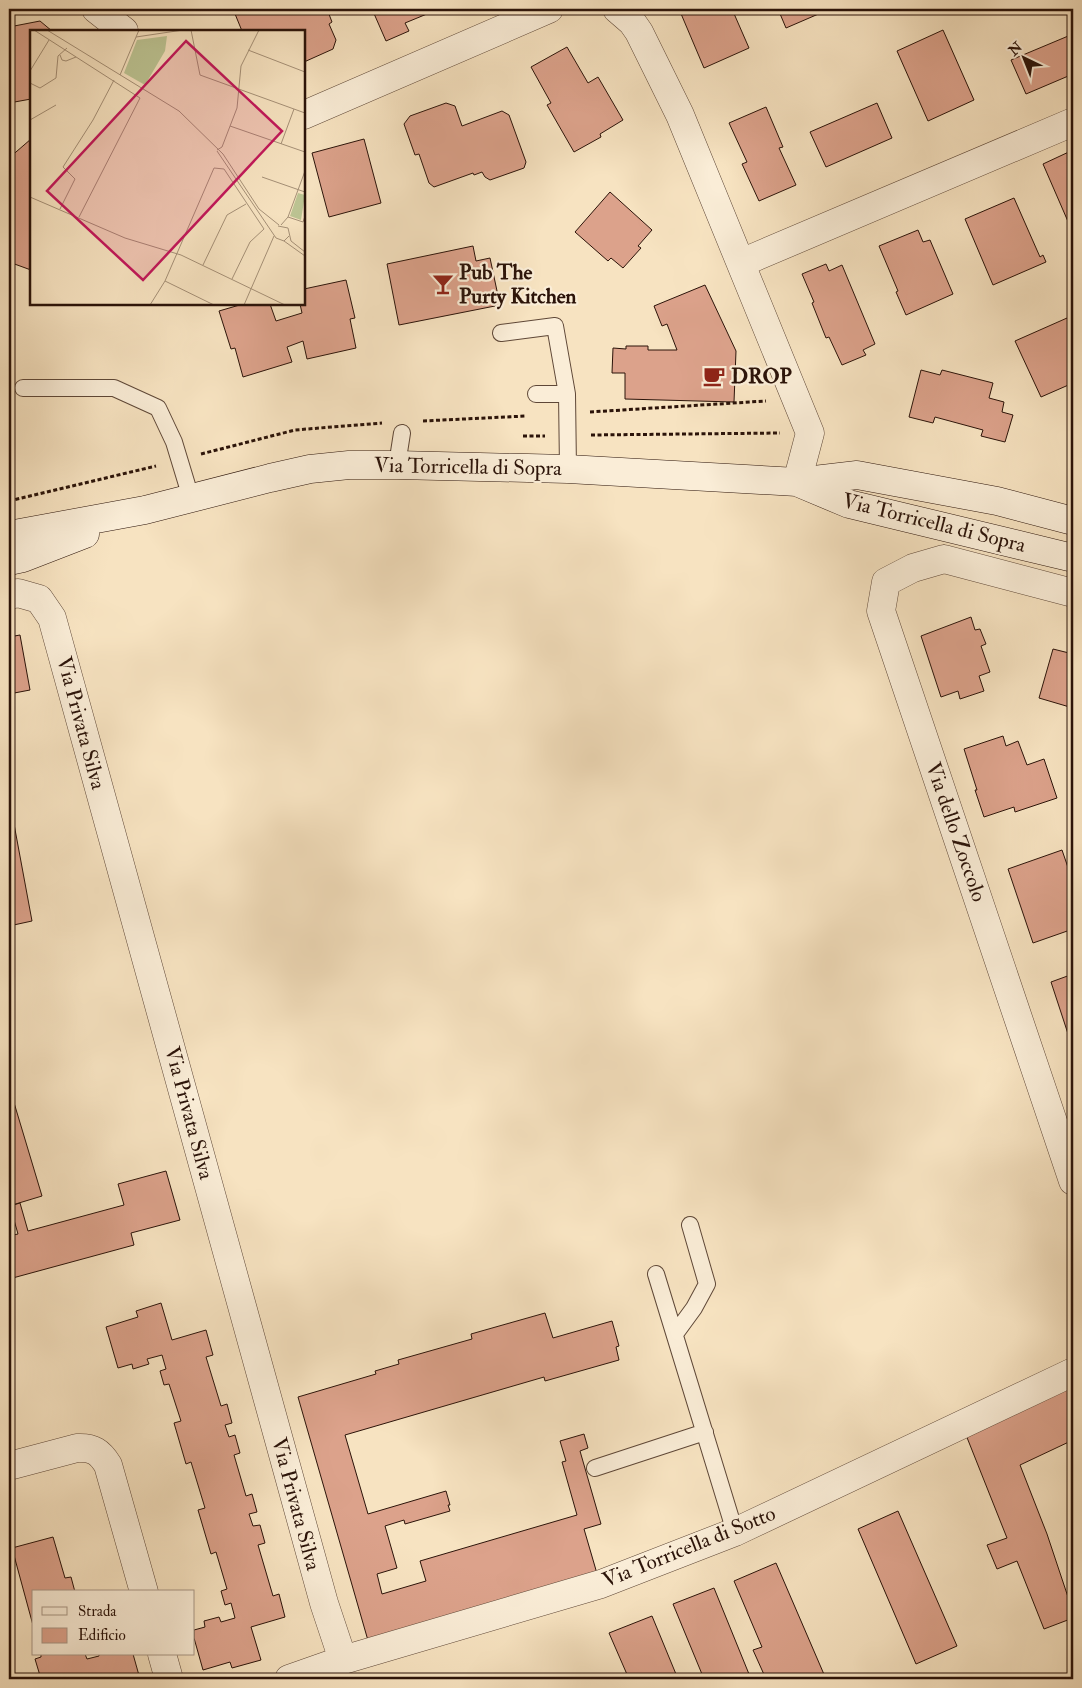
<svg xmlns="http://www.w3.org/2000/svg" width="1082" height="1688" font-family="'IM FELL Double Pica',serif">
	<rect width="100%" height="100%" fill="#f7e3c1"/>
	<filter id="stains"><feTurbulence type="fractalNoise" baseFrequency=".004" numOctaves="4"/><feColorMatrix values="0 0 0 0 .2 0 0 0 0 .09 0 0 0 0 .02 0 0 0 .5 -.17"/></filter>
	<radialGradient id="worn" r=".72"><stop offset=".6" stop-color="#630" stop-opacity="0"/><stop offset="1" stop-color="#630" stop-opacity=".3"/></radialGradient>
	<!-- building -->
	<path fill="#dca28b" stroke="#2b1309" d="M233,9H327L332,22L329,24L336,40L333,49L304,62V31H242Z
		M372,9H439L405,23L409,31L386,41Z
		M679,9H732L749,48L704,68Z
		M778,9H830L786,28Z
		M40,21L52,31H31V99L9,103V27Z
		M943,30L974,100L928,121L897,51Z
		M1073,34V74L1026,94L1011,60Z
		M567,47L588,83L598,77L623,120L600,134L601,137L574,152L547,105L551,103L531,67Z
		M446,103L455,106L462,126L502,111L509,115L526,162L524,168L490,180L485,177L482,172L474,175L473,173L434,187L429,183L419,154L415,155L404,124L410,116Z
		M877,103L892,138L826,167L810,132Z
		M766,107L783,147L779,148L796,185L759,201L742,164L747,162L729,123Z
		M31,139V270L9,262V158Z
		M364,139L381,203L329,217L312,153Z
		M1073,150V233L1043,164Z
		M610,192L652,230L638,246L641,248L623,268L611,258L608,261L575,232Z
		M1014,198L1040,257L1043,255L1046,262L993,285L965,219Z
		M918,230L923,242L930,240L953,294L906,315L896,292L898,291L879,246Z
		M473,246L476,261L490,258L500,305L399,325L387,264Z
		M826,264L829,271L842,265L875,344L863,350L866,355L842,365L829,337L826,338L812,303L814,302L802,274Z
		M346,280L355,318L350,319L356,348L307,359L303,341L287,347L292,362L243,377L235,348L231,349L219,311L243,304H270L276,321L302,313L300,304H304V289Z
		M705,285L736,351L734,402L625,399V373H612L613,348L626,349V346H648V350H677L667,324L662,326L654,306Z
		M1067,318L1073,332V383L1041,397L1015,341Z
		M921,370L940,375L942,370L993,383L989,398L1004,402L1002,412L1013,415L1005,442L981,436L983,430L935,417L933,423L909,417Z
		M971,617L975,630L980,629L986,644L981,646L990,672L979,676L984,691L960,699L958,691L941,697L921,636Z
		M20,635L30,690L9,694V637Z
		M1053,649L1073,654V708L1039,698Z
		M1003,736L1006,746L1018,741L1027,765L1044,759L1057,798L1015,812L1014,807L984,817L975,790H977L964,749Z
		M9,797L32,921L9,926Z
		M1062,850L1073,882V929L1033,943L1008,869Z
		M1073,974V1045L1072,1046L1051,982Z
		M9,1086L42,1196L9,1206Z
		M166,1171L180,1220L131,1233L134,1245L9,1279V1236L18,1234L10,1206L20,1203L28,1231L124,1205L118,1184Z
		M161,1303L172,1340L206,1330L213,1355L206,1357L221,1406L227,1404L232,1423L225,1425L229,1437L235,1435L240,1453L234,1455L246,1496L252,1494L257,1512L249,1514L253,1526L260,1525L265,1543L258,1545L273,1596L279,1594L285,1617L251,1627L261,1660L232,1668L230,1662L203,1670L194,1638V1630L205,1627L204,1621L219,1617L221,1622L235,1618L231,1603L225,1605L221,1591L227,1589L216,1552L211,1554L198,1510L205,1508L191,1462L186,1464L174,1423L181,1421L169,1384L164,1385L160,1371L166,1369L162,1355L147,1359L149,1364L133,1369L132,1364L118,1368L106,1327L138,1317L136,1311Z
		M545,1313L553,1338L612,1321L619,1346L616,1347L619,1360L545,1381L544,1377L345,1435L368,1514L446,1491L450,1505H448L450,1511L405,1524L404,1520L385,1526L397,1568L377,1574L382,1594L426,1581L420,1561L577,1515L562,1462L566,1461L560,1441L584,1434L588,1448L580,1451L601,1524L584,1529L598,1577L369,1644L298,1397L376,1374L375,1371L399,1364L398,1360L472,1339L471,1334Z
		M1073,1386V1440L1020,1465L1047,1534L1073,1612V1618L1044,1629L1017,1561L997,1569L987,1545L1007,1538L966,1435Z
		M898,1511L957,1646L916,1664L858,1529Z
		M53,1537L65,1578L71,1577L75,1592H34V1629L12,1548Z
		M776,1563L826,1679H766L753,1650L762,1647L734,1581Z
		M714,1588L751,1679H704L673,1604Z
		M652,1616L678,1679H629L609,1633Z
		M41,1654H85L87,1659L99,1656V1654H133L140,1679H80L78,1675L61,1679H41L35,1659L41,1657Z"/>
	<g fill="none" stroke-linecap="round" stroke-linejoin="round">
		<!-- lane casing -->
		<g stroke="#5e4737" stroke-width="18">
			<path id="lane" d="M501,333L555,326L567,394L568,469
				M23,388H114L158,408L174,442L191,498
				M536,394H567
				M397,465L402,433
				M656,1274L735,1532
				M675,1334L694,1308L707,1284L690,1225
				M595,1468L705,1432"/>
		</g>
		<!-- street casing -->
		<g stroke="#5e4737" stroke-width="29">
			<path id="street" d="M96,9L124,31
				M617,9L632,22L639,32L680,115L810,433L797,482
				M304,115L549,9
				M741,263L1073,122
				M944,559L913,568L886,582L881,611L1073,1181
				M944,559L1073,593
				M9,595L18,593L39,599L52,618L324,1603L343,1660
				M9,1466L77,1448C93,1447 100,1452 108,1465L144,1592
				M162,1654L169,1679
				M289,1679L343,1660L601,1584L735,1532L1073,1372"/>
		</g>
		<!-- secondary casing -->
		<g stroke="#2b1309" stroke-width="29">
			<path id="secondary" d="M799,483L849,504L1073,558
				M9,535L145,510L270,478L310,469L349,465H397L568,469L797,482L857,475L997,501L1073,521
				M9,561L23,558L85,534"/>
		</g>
		<!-- path -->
		<path stroke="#2b1309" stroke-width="3" stroke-dasharray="4 2.5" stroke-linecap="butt" d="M590,412L766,401
			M423,421L526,416
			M591,435L780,433
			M523,436H545
			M201,454L295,430L382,423
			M9,501L156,466"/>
		<!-- lane -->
		<use href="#lane" stroke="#faedd7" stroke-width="16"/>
		<!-- street -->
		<use href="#street" stroke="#faedd7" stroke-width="28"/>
		<!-- secondary -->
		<use href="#secondary" stroke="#faedd7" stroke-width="28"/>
	</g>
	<!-- icons -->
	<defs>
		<g id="bar-bare" transform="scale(1.725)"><path d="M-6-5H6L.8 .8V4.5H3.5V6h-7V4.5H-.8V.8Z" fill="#8f2418" stroke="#faedd7" stroke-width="2.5" paint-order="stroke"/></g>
		<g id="cafe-bare" transform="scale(1.725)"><path d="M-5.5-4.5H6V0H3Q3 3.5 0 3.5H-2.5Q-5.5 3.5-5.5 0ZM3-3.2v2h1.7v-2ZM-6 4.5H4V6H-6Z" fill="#8f2418" stroke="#faedd7" stroke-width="2.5" paint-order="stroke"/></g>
	</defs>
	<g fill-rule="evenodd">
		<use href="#bar-bare" x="443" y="284"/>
		<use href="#cafe-bare" x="714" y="376"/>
	</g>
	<g text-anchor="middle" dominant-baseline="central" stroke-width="4.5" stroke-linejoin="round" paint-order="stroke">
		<!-- poi labels -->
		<g font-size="21" font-weight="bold" fill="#2b1309" stroke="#faedd7" text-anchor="start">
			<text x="459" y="272">Pub The<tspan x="459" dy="24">Purty Kitchen</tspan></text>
			<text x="731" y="376">DROP</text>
		</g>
		<!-- street labels -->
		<g font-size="21" fill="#2b1309" stroke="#faedd7">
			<text transform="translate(468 467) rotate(1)">Via Torricella di Sopra</text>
			<text transform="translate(934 523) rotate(14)">Via Torricella di Sopra</text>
			<text transform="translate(81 723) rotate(75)">Via Privata Silva</text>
			<text transform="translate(956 832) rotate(71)">Via dello Zoccolo</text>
			<text transform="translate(189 1113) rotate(75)">Via Privata Silva</text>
			<text transform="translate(296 1504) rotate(75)">Via Privata Silva</text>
			<text transform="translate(689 1547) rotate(-22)">Via Torricella di Sotto</text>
		</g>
	</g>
	<!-- overview -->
	<g transform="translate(30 30)">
		<rect width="275" height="275" fill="#f7e3c1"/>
		<path d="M137,6L135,21L115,55L94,43L107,10ZM268,163L275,165L271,190L260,186Z" fill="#bcc493"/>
		<path fill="none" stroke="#a59077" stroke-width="1" d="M4,0L110,68L49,187M17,0L149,81L193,124L229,179L249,195M161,0L170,45L275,83M106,7L153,0M218,20L275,42M30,25L32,30L36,31L46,27M0,41L19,10M90,45L109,0M0,53L10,58L26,48L28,26L37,18M0,90L26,75M200,96L275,122M251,114L264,79M187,120L192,117L207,78L211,36L229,0M187,121L246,208L254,211L259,206M194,139L234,199L220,212L202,249M232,147L275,162M0,167L95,208L151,225L255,275M30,179L45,149L33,137L63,90L84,50M258,187L273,192L275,186M251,195L258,187L275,141M248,196L258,198L261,211L275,222M254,211L275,226M173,235L197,185L216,174M135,251L184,275M120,275L135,251L184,138L194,139M214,275L244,206"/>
		<path fill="#c2185b" fill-opacity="0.15" stroke="#c2185b" stroke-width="2.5" d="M156,11L252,101L113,250L17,161Z"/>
		<rect width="275" height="275" fill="none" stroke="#2b1309" stroke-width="2.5"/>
	</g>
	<!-- margin -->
	<rect width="1082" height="1688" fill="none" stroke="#f7e3c1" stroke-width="30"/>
	<rect x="10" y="10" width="1062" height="1668" fill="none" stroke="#2b1309" stroke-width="2.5"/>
	<rect x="15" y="15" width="1052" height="1658" fill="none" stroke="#2b1309"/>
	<!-- legend -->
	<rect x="32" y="1590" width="162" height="65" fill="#faedd7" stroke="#a79685"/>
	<rect x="42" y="1607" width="25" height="8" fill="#faedd7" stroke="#a79685"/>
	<text x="78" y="1616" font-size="15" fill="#2b1309">Strada</text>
	<rect x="42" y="1628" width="25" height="15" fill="#dca28b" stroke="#a79685"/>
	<text x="78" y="1640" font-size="15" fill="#2b1309">Edificio</text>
	<!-- north arrow -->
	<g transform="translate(1024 58) rotate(317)" stroke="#faedd7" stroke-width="4" paint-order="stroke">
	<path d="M0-4L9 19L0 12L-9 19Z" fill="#2b1309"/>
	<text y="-8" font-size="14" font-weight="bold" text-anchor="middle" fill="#2b1309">N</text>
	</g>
	<rect width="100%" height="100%" filter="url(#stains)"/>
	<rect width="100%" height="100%" fill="url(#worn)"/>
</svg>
